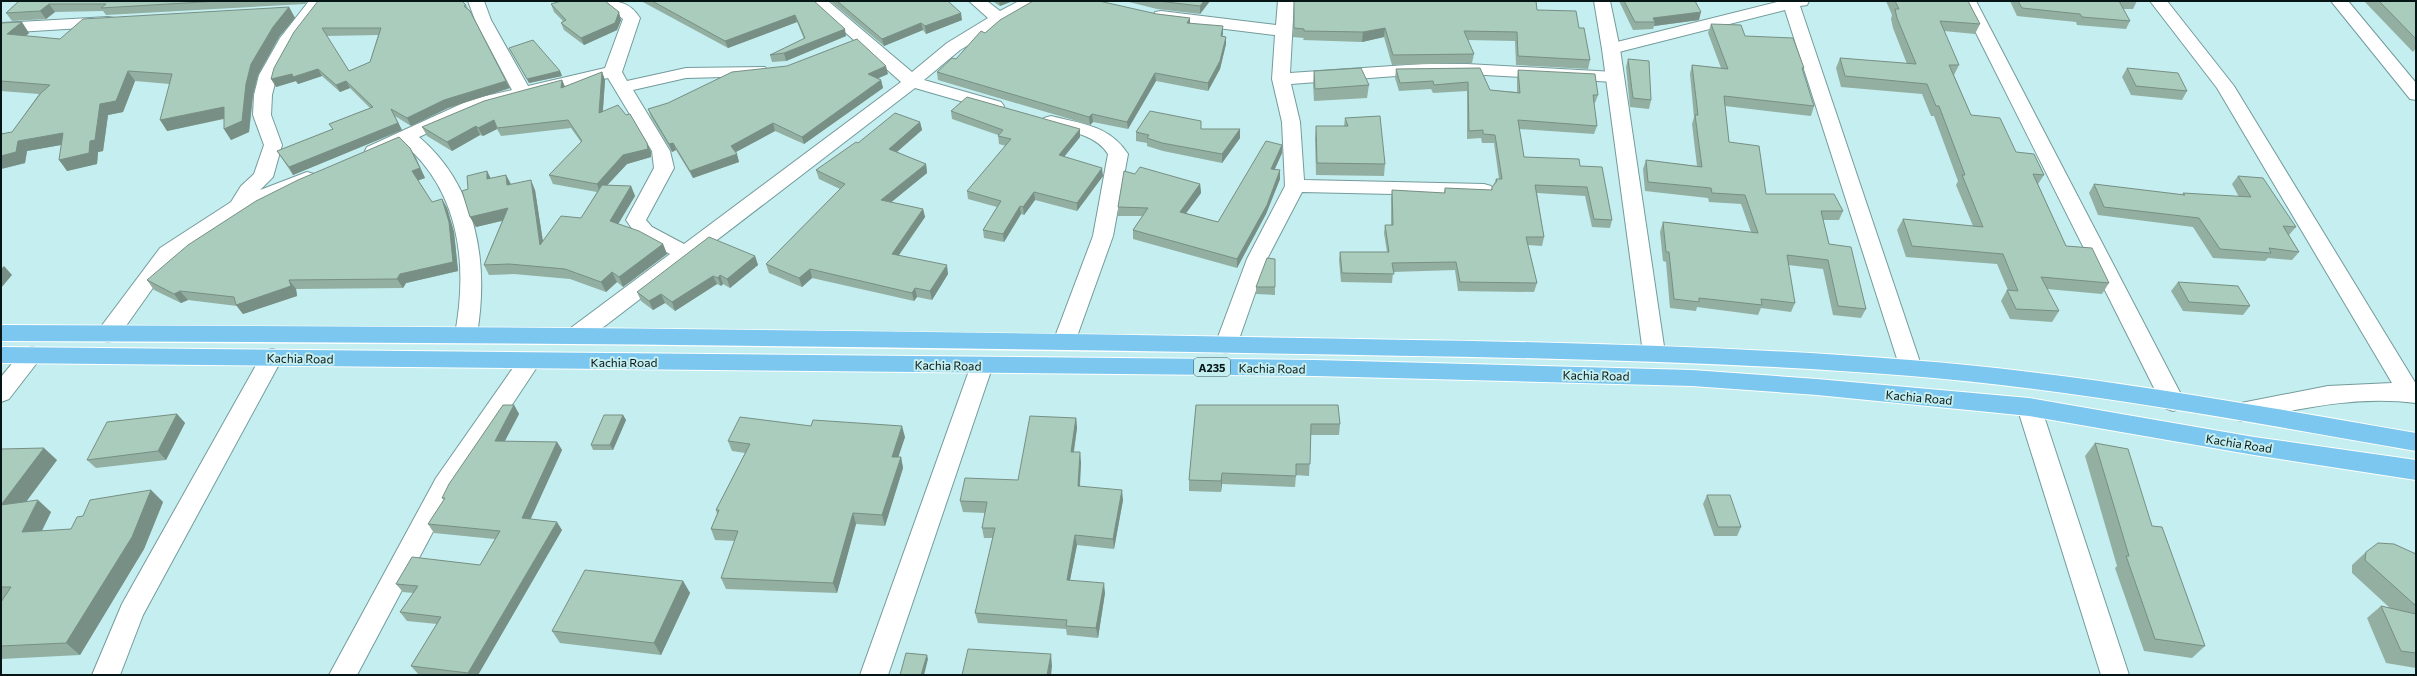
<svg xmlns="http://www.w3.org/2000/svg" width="2417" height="676" font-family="Commissioner,sans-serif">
	<rect width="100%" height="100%" fill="#c4eeef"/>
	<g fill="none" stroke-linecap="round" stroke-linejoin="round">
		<!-- street casing -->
		<g stroke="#749b9c" stroke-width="2">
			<path id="street" d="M309,1H326L297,39L277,75L272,95L271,115L282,145L273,177L260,190L307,172L314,174L317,178L314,182L246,211L174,258L116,340L108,342L100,340L97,334L100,328L160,248L231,202L241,186L254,174L264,145L253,115L254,95L259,75L280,38Z
				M468,1H484L491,20L528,86L605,68L623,19L600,1C618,1 629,1 640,18L622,72L627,81L686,68L765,67L768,71L765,75L759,76L686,78L633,90L670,151L674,168L646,220L652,227L684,244L901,82L810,1H828L912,72L947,43L988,18L969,1H987L1000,11L1019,1H1039L1037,5L960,50L924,80L1001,102L1004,106L1001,110L995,111L915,88L584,342L576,344L568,342L565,336L568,330L670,254L638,237L626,220L654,168L652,151L608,78L484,107L419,137C477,186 489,263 477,334L474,340L466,342L458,340L455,334C468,265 460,192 404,144L381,155L374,157L367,155L365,151L367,147L472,99L512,90L475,20Z
				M1278,1H1294L1290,73L1422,64H1467L1615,72L1621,73L1624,77L1621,81L1615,82L1467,74H1422L1291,84L1300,122L1304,180L1484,184L1491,186L1494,190L1491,194L1484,196L1302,192L1267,259L1237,345L1234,351L1226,353L1218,351L1215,345L1247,259L1285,186L1282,122L1272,79L1275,35L1161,21L1155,20L1153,16L1155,12L1161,11L1276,25Z
				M1781,1H1809L1807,5L1800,6L1922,368L1919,374L1911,376L1903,374L1900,368L1785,10L1611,54L1605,53L1602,49L1605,45Z
				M1960,1H1976L2185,402L2181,408L2173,411L2165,408L2161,402Z
				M2150,1H2167L2234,86L2416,384V403C2356,395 2300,409 2241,421L2233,418L2229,412L2233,406L2241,403L2328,386L2392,383L2217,88Z
				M2331,1H2348L2416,83V100L2410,99Z
				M108,17L114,18L116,22L114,26L1,33V23Z
				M1051,116C1082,124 1109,125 1128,154L1113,236L1075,342L1072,348L1064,350L1056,348L1053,342L1093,236L1108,154C1095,133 1066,131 1044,126L1042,122L1044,118Z
				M32,347L40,349L43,355L9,399L1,402V377L24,349Z
				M272,349L280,351L283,357L143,615L120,675H92L122,604L264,351Z
				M530,353L538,355L541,361L454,492L357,675H329L436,478L522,355Z
				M982,357L990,359L993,365L888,675H860L971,365L974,359Z
				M2029,398L2037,401L2041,407L2129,675H2101L2017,407L2021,401Z"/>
		</g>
		<!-- secondary casing -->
		<g stroke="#749b9c" stroke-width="2">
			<path id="secondary" d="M1594,1H1610L1620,49L1665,353L1662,359L1654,361L1646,359L1643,353L1602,49Z"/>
		</g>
		<!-- highway casing -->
		<g stroke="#fff" stroke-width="2">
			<path id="highway" d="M1,325C398,326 796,329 1193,336C1432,341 1672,341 1910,360C2080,373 2248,404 2416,433V451C2249,422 2080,390 1911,376C1672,357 1432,357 1193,352C796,345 398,342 1,341Z
				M1,347L1315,360L1692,370L1817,379L2029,398L2254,437L2416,460V480L2254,455L2029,416L1817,395L1692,386L1315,376L1,363Z"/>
		</g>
		<!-- street -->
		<use href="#street" fill="#fff" fill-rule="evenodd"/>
		<!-- secondary -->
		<use href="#secondary" fill="#fff" fill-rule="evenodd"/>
		<!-- highway -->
		<use href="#highway" fill="#7bc7ef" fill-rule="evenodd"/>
	</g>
	<!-- wall -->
	<path fill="#92afa2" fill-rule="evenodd" d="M19,1H308L305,4L106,15L103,11L55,12L46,19L12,21L6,13Z
		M318,1L466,5L510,88L448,108L411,126L395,116L402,130L293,175L277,151L333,129L329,124L370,108L350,88L340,92L322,76L298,84L296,81L276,87ZM378,35L370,62L349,71L326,36Z
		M641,1H814L846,36L786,61L772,62L770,55L804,39L797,22L728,48Z
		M830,1H948L962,20L926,34L923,30L884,46Z
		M992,1H1013L1000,6Z
		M1125,1H1210L1200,14L1157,9Z
		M1294,1H1536L1537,10L1579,28L1590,60L1588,69L1516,65L1515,41L1468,40L1474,54L1472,63L1392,65L1384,37L1362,42L1303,40L1304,38L1293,37Z
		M1619,1H1695L1699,20L1654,26L1653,29L1633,30Z
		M1886,1H1968L1980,24L1975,34L1944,31L1959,65L1954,75L1971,115L2044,175L2038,184L2066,246L2109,283L2102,294L2047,289L2059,311L2052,322L2010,319L2001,301L2007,290H2008L1997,264L1906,257L1897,230L1903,219L1973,226L1956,185L1958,181L1934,116H1931L1922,94L1841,87L1836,68L1840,58L1907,64L1893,28L1891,19L1892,15Z
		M2010,1H2137L2133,9H2123L2130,21L2126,29L2077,25L2076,22L2017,16Z
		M2364,1H2416V48L2413,52Z
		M551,4L621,20L617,30L584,45L564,30L561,23L563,21L554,12Z
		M289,7L295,18L279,37L258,75L253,95L249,132L231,140L224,129V119L167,131L170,84L135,81L123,112L108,115L103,151L98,152L97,164L67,171L61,145L27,151L25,163L1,169V134L12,132L39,94L1,91V23L29,33L26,36L60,39Z
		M1157,14L1190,18V23L1223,33L1222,36L1226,37V44L1220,69L1208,91L1156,81L1128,129L1093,122L1090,125L938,80L937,72L956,59L985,33Z
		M1711,24L1745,36L1804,68L1803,71L1814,106L1811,116L1725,106L1729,142L1766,194L1843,211L1839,220H1823L1829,244L1866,309L1861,318L1833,315L1823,269L1788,265L1795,303L1791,312L1761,308L1758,315L1697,307L1696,311L1670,308L1666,262L1663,261L1660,232L1663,222L1751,232L1741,204L1709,202L1708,198L1645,191L1643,169L1646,160L1697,166L1692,124L1694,117L1690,74L1692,65L1721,68L1708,33Z
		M509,48L560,71L562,76L529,83Z
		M1628,59L1651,100L1649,109L1630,107L1626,67Z
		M1480,68L1490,90L1517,92V78L1518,70L1598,95L1595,103H1594L1597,126L1594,134L1519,129L1524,157L1580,166L1612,220L1610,228L1592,227L1585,196L1537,193L1544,237L1542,246L1528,245L1537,283L1534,292L1458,291L1455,270L1393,272L1392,283L1341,282L1339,260L1340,252H1387L1384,233L1385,225H1391V198L1392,190L1444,193L1445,188L1491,190L1492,187L1494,184L1496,179H1499L1494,143H1482L1481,138L1467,139V91L1433,93L1431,89L1399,91L1395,78L1396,69Z
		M2127,68L2187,91L2182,100L2131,95L2122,77Z
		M1314,71L1369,85L1367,98L1314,101L1313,84Z
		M602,72L605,80L603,111L651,152V157L627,164L607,185L631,186L635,196L618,224L663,244L667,254L623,287L617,282L606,292L570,279L514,274L489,275L484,265L502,221L476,227L470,217L468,189L487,171L491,179L506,175L511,184L535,190L543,241L581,218L597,192L553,184L549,175L581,142L571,128L501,136L497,129L483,136L480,135L452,151L427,136L422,127L562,80L565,87Z
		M888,74L878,78L881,80L883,88L804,144L775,131L736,152L739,162L693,178L676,150L672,152L651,117L648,109Z
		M951,111L1080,137L1064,157L1103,176L1077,211L1035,200L1024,215L1021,214L1004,242L984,238L983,230L997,207L968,199L967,191L1006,146L999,144L998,135L952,119Z
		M1345,118L1385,164L1384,176L1316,175L1315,139L1316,126H1344Z
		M920,122L922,130L897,152L926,164L927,173L891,202L923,209L925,217L899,255L948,274L932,300L917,297L914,301L812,278L802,287L769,273L766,264L840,189L819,179L816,170L858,143Z
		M1201,129H1240V138L1222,163L1163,151L1147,146V143L1136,141V132Z
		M410,148L425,178L418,180L432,202L442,199L447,208L454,232L458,271L406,283L403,288L296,289L297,296L243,314L237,306L188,300L181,303L154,290L147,280Z
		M1282,153L1275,169L1280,170V179L1266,214L1237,268L1133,239V230L1142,216H1118V207L1135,174L1200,184L1201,193L1186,213L1218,222Z
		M2238,176L2296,227L2289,235L2299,252L2292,260L2268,258L2265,261L2213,258L2193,227L2098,215L2089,193L2094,184L2182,195L2183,193L2239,197L2232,184Z
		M755,256L758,265L730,288L723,284L721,286L717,284L675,311L665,303L653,310L641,301L637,292Z
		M2178,282L2250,306L2243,315L2183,311L2171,291Z
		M1256,287H1275V295L1256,294Z
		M514,405L519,414L505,441L557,442L562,450L530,519L562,530L478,675H424L418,674L411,666L437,624L407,621L400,612L413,593L403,592L396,584L480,565L495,539L434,533L428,524L444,500L442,498Z
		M1196,405L1340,424L1339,435H1311L1309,476L1296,475L1295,487L1222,484L1221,492L1189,491V480Z
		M177,414L185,423L166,460L96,468L87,460Z
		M623,415L626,420L613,450H593L591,445Z
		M1076,418L1077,428L1074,452L1081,462L1080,487L1123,500L1114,549L1077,545L1070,580L1105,593L1098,638L1067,635L1066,629L978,623L975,613L993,538H984L982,528L985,513L963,512L960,501L1018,480Z
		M811,426L905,437L898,457H901L903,468L885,526L856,524L837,593L726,589L721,578L735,541L715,540L711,529L717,514L716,510L745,453L732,451L728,441Z
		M2095,443L2152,526L2205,646L2192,658L2144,651L2115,568L2117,566L2085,456Z
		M1,449L57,460L26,502L51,512L42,531L71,529L83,516L151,490L163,502L144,549L80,655L1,659V602L3,599H1Z
		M1707,495L1741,527L1737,536H1714L1703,504Z
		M2366,552L2416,554V668L2386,663L2367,618L2381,606L2390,608L2352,573V565Z
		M683,581L690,593L661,655L560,643L552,631Z"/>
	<!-- shaded-wall -->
	<path fill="#778f84" d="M999,1H1013L1000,6Z
		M1204,1H1210L1200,14V6Z
		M49,4L55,12L46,19L40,11Z
		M289,7L295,18L279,37L258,75L253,95L249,132L231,140L224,129L251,64L273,27Z
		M619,12L621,20L617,30L584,45L581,38Z
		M1701,12L1699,20L1654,26L1655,22L1653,18Z
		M961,13L962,20L926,34L925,26Z
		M795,15L797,22L728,48L725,41Z
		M1190,18V26L1187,23Z
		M22,22L29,33L15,45L7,34Z
		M921,23L923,30L884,46L882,39Z
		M1223,26V33L1221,44V36Z
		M1385,28L1384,37L1362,42L1363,32Z
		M845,29L846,36L786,61L784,53Z
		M1226,37V44L1220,69L1208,91V83Z
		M886,66L888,74L870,82L868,74Z
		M318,69L322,76L298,84L296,81L276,87L271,79L292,74Z
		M128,71L135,81L123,112L108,115L103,151L98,152L97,164L67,171L59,160L90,141L100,104Z
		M560,71L562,76L529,83L527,79Z
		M602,72L605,80L602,121L599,113Z
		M1155,73L1156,81L1128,129L1127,122Z
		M562,80L566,89L561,88Z
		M881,80L883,88L804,144L802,137Z
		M346,81L350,88L340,92L336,85Z
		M506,81L510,88L448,108L411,126L407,118L444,100Z
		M224,107L231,117L167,131L160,120Z
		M391,109L402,130L293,175L289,167Z
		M1092,114L1093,122L1090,125L1089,117Z
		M494,120L497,129L483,136L478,128Z
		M920,122L922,130L891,157L889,149Z
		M773,123L775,131L734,153L731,146Z
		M476,126L480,135L452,151L447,142Z
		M1080,129V137L1059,163V155Z
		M1240,129V138L1222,163V154Z
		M63,133L72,143L27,151L25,163L1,169V156L18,141Z
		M647,143L651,152V157L627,164L600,193L597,184L623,155Z
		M673,143L676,150L672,152L669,144Z
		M1282,145V153L1271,177V169Z
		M410,148L416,158L425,178L417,181L412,171Z
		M737,154L739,162L693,178L690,171Z
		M926,164L927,173L883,209L881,200Z
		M1102,168L1103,176L1077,211V203Z
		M1280,170V179L1266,214L1237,268V259Z
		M487,171L492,181L487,179Z
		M506,175L511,185H507Z
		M531,180L535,190L545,256L540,245Z
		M1200,184L1201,193L1181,220L1180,212Z
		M631,186L635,196L614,231L610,221Z
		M1034,192L1035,200L1024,215L1023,207Z
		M442,199L447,208L454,232L458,271L406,283L403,288L397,279Z
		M1020,206L1021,214L1004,242L1003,234Z
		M508,208L513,218L476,227L470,217Z
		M923,209L925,217L894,262L892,254Z
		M663,244L667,254L623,287L619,277Z
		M755,256L758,265L730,288L727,279Z
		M947,265L948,274L932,300L930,291Z
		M4,266L12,275L1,288V269Z
		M810,269L812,278L802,287L799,278Z
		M612,272L617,282L606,292L601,282Z
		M720,275L723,284L721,286L718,278Z
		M713,276L717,284L675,311L672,302Z
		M289,280L296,289L297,296L243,314L236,305Z
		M915,288L917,297L914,301L912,293Z
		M180,291L188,300L181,303L174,294Z
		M661,294L665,303L653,310L649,301Z
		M514,405L519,414L500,450L495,441Z
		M177,414L185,423L166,460L158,451Z
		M623,415L626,420L613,450L610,445Z
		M1076,418L1077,428L1072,462L1071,452Z
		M902,426L905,437L895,467L892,457Z
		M557,442L562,450L527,527L522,518Z
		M44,448L57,460L14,518L1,506V505Z
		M1080,452L1081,462L1079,497L1078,486Z
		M901,457L903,468L885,526L882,515Z
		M1222,473V484L1221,492V481Z
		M151,490L163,502L144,549L80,655L66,643Z
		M1122,490L1123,500L1114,549L1113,539Z
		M38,500L51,512L35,544L22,532Z
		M853,513L856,524L837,593L833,583Z
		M557,522L562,530L478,675H470L468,673Z
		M1075,535L1077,545L1068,590L1067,580Z
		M683,581L690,593L661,655L654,643Z
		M1104,583L1105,593L1098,638L1096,628Z
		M1051,654L1052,666L1051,675H1047Z
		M927,655L928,659L924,675H921Z"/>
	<!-- building -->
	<path fill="#aaccbc" stroke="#778f84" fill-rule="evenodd" d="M19,1H219L101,8L106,4H49L40,11L6,13Z
		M318,1H462L466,5L464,6L470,11L506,81L444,100L407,118L391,109L398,123L289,167L277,151L333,129L329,124L373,107L346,81L336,85L318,69L293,77L292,74L271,79L274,68L294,32ZM322,28H381L370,62L349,71Z
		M561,1H605L619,12L615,23L581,38L561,23L566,20L551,4Z
		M652,1H814L845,29L784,53L770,55L805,38L795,15L725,41Z
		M837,1H948L961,13L925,26L921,23L882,39Z
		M1033,1H1099L1157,14L1190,18L1187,23L1223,26L1221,36L1226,37L1220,61L1208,83L1155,73L1127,122L1092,114L1089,117L937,72L952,58L956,59L981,31L985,33L1000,20Z
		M1158,1H1204L1200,6Z
		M1294,1H1536L1537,10L1576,11L1579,28H1584L1590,60L1518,56L1517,32L1464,31L1474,54L1393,55L1385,28L1363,32L1304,31V29L1294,28Z
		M1624,1H1695L1701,12L1653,18L1655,22H1635Z
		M1895,1H1968L1980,24L1940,21L1959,65H1949L1971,115L2000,118L2016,152L2034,154L2044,175L2033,174L2066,246L2092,248L2109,283L2041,277L2059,311L2016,309L2007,290L2018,291L2003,254L1912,246L1903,219L1983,227L1962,175H1965L1939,106H1936L1927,84L1845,76L1840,58L1916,64L1897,18L1895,9H1899Z
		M2018,1H2119L2130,21L2082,17L2080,14L2022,8Z
		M2379,1H2416V39Z
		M289,7L273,27L251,64L246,84L242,121L224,129V107L160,120L172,74L128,71L116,101L100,104L95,140L90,141L89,153L59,160L63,133L18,141L16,152L1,156V134L12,132L40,94L50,85L1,81V23L22,22L7,34L60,39L83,19Z
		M1711,24L1741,25L1745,36L1793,38L1804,68H1802L1814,106L1724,96L1729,142L1759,146L1766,194H1834L1843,211H1821L1829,244L1851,247L1866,309L1838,306L1828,260L1787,255L1795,303L1761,299L1762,305L1699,298V302L1674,299L1669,252H1666L1663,222L1758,233L1745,195L1712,193L1711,188L1648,182L1646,160L1702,167L1695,115H1698L1692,65L1728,69Z
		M857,39L886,66L868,74L881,80L802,137L773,123L731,146L737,154L690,171L673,143L669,144L648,109L668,103L732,72L787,66Z
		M533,40L560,71L527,79L509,48Z
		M1628,59L1649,61L1651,100L1633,98Z
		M1361,68L1369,85L1315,89L1314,71Z
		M1480,68L1490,90L1520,93L1518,70L1595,74L1598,95H1593L1597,126L1518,120L1524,157L1579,159L1580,166L1602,167L1612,220L1594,219L1587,187L1535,185L1544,237H1526L1537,283L1460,282L1456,262L1392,263L1394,274L1342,273L1340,252H1389L1385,225H1393L1392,190L1445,193V188L1492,190V187L1497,181L1496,179H1502L1495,135L1483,134V130L1469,131L1468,82L1434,85L1433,81L1400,83L1396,69Z
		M2127,68L2178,73L2187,91L2136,86Z
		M602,72L599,113L618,105L626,115L630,114L647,143L648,149L623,155L597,184L549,175L582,141L568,120L497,128L494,120L478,128L476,126L447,142L422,127L484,101L562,80L561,88Z
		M967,97L1080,129L1059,155L1102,168L1077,203L1034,192L1023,207L1020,206L1003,234L983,230L1001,201L967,191L1011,139L998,136L1003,130L951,111Z
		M1150,111L1201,121V129H1240L1222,154L1162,143L1147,138L1149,135L1136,132Z
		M895,113L920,122L889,149L926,164L881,200L923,209L892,254L947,265L930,291L915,288L912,293L810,269L799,278L766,264L845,184L816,170L856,142L858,143Z
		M1380,116L1385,164L1317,163L1316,126H1348L1345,118Z
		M399,137L410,148L420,168L412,171L432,202L442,199L449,222L453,262L400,274L397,279L289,280L291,286L236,305L234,297L180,291L174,294L147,280L188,245L256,201L298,180Z
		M1266,141L1282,145L1271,169L1280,170L1267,205L1237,259L1133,230L1148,208L1118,207L1124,171L1135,174L1140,167L1200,184L1180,212L1218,222Z
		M487,171V179L506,175L507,185L531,180L540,245L561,216L581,218L602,185L631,186L610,221L639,231L663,244L619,277L612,272L601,282L565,269L509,264L484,265L508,208L470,217L462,191L468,189L467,176Z
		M2238,176L2263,178L2296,227L2283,226L2299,252L2269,248L2271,253L2220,249L2199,218L2104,207L2094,184L2185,195L2183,193L2251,197Z
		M709,237L755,256L727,279L720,275L718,278L713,276L672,302L661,294L649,301L637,292Z
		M1267,258L1275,259V287H1256Z
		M2178,282L2238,286L2250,306L2189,302Z
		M503,405H514L495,441L557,442L522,518L557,522L468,673L411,666L441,617L400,612L418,586L396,584L412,557L480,565L500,531L428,524L445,498H442L449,484Z
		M1196,405H1338L1340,424H1311L1310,464H1296V476L1222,473L1221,481L1189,480Z
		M177,414L158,451L87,460L107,422Z
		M604,415H623L610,445H591Z
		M1030,416L1076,418L1071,452H1080L1078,486L1122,490L1113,539L1075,535L1067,580L1104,583L1096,628L1066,626L1067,620L975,613L995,528H982L987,502L960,501L965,478L1018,480Z
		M740,417L811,426L813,420L902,426L892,457H901L882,515L853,513L833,583L721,578L738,531L711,529L719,510H716L750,444L728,441Z
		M2095,443L2128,449L2152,526L2162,527L2205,646L2155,639L2126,556H2129Z
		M44,448L1,505V449Z
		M151,490L132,537L66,643L1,646V602L11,587H1V505L38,500L22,532L71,529L77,517L83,516L90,500Z
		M1707,495H1730L1741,527H1718Z
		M2378,543L2394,544L2416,554V606L2365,560L2366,552Z
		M585,570L683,581L654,643L552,631Z
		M2381,606L2416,614V653L2401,651Z
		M968,649L1051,654L1047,675H962Z
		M906,653L927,655L921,675H900Z"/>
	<g text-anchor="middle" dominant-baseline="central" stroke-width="4" stroke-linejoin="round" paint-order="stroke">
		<!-- shield labels -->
		<rect fill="#c4eeef" stroke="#3f5657" stroke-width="1" x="1194" y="358" width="36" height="18" rx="3"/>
		<g font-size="11" font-weight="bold" fill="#061516">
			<text x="1212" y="367">A235</text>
		</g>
		<!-- street labels -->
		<g font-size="12" fill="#061516" stroke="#c4eeef">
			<text transform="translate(300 358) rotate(1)">Kachia Road</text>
			<text x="624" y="362">Kachia Road</text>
			<text transform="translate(948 365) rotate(1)">Kachia Road</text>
			<text transform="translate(1272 368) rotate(1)">Kachia Road</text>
			<text transform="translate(1596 375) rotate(1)">Kachia Road</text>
			<text transform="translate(1919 397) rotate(5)">Kachia Road</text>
			<text transform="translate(2239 443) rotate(9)">Kachia Road</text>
		</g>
	</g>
	<!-- border -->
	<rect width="2417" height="676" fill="none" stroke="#061516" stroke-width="4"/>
</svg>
